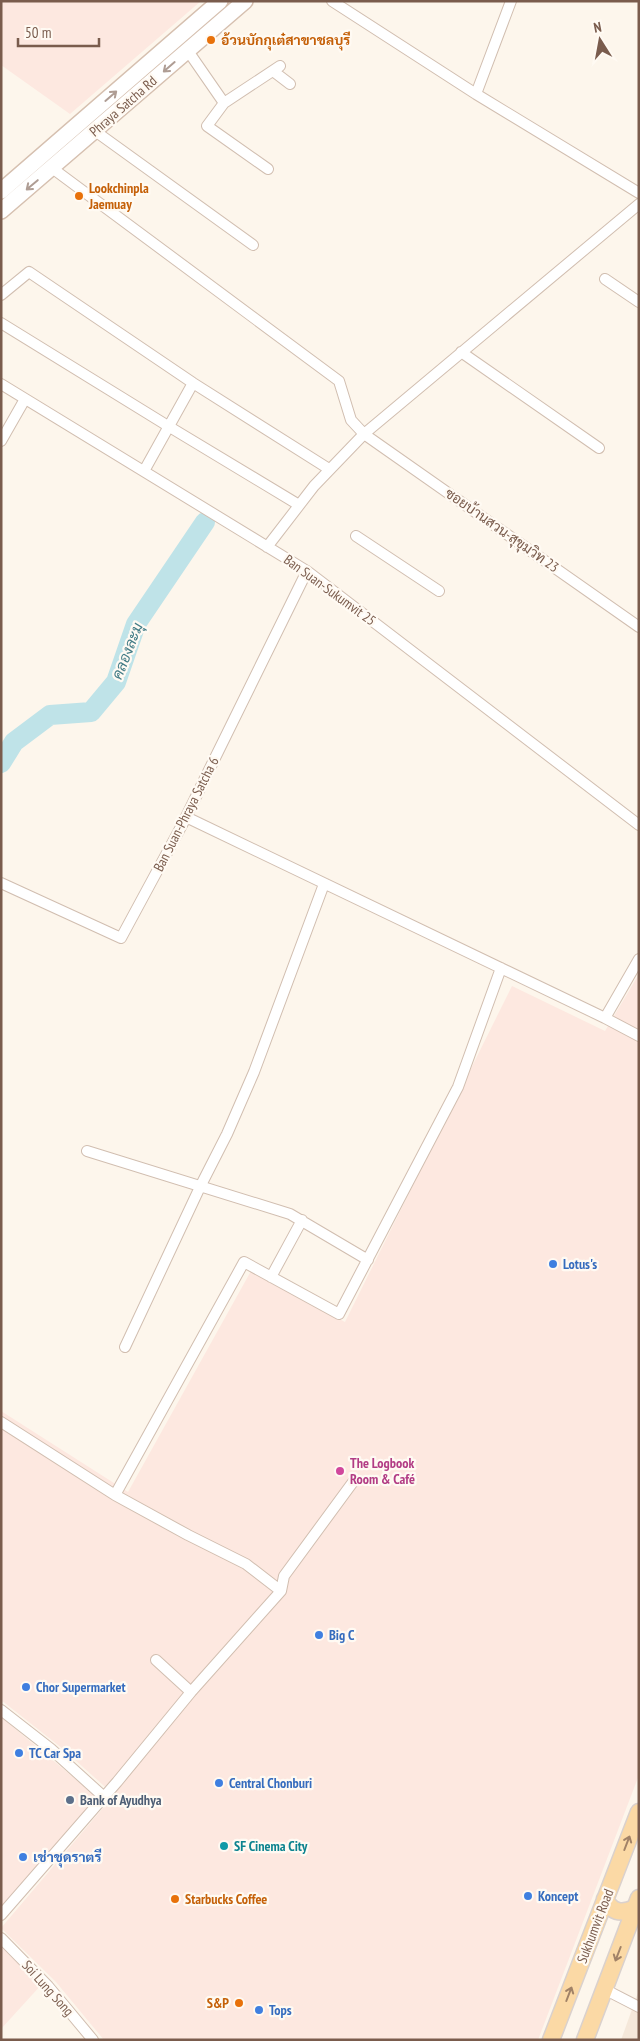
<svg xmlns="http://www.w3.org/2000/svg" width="640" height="2041" font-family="'PT Sans Narrow',Sarabun,sans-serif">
	<rect width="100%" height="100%" fill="#fdf6ec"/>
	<!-- residential -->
	<path fill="#f5e8da" d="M639,1990V2040H621Z"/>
	<!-- commercial -->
	<path fill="#fde8e0" d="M1,1H201L70,114L1,65Z
		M639,974V1775L538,2040H104L56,1982L1,1928L114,1795L63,1749L1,1700V1411L128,1492L251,1271L345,1322L512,986L605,1031Z
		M1,1717L97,1797L1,1908Z
		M1,1942L42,1984L1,2029Z"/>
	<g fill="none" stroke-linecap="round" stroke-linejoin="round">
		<!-- river -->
		<path stroke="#bfe3e8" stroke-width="20" d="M1,763L14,742L50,715L91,712L116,682L136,624L205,522"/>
		<!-- street casing -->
		<g stroke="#d1beb0" stroke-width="12">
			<path id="street" d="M332,1L476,94L639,193
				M188,51L224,103
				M273,71L290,84
				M476,94L511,1
				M95,131L253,245
				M52,168L339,381L351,420L364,434L639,627
				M268,169L207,126L224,103L280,66
				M605,279L639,302
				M1,295L29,272L193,383L329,469
				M1,323L168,426L299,505
				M461,352L599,448
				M1,384L307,571L639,825
				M1,441L25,399
				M144,471L193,383
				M356,536L439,591
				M267,547L314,486L364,434L639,204
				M186,817L605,1018L639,1036
				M1,883L121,938L182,825L307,571
				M605,1018L639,959
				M87,1151L290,1214L368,1260
				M271,1277L302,1220
				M125,1347L200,1187L227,1134L254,1072L324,884
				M1,1422L115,1495L188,1535L246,1564L281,1591
				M115,1495L244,1262L339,1314L458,1087L501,968
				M156,1660L191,1692
				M1,1710L51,1749L104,1797
				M1,1915L117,1782L191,1692L281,1591L284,1576L353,1482
				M1,1938L48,1986L93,2040
				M604,1989L639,2007"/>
		</g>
		<!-- secondary casing -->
		<g stroke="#d6c0b0" stroke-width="18">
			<path id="secondary" d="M1,191L220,1
				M1,211L245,1"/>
		</g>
		<!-- primary casing -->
		<g stroke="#dad1cd" stroke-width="19">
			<path id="primary" d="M605,1899C612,1913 622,1914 635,1908
				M551,2040L639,1812
				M585,2040L639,1898"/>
		</g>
		<!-- street -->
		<use href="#street" stroke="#fff" stroke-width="10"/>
		<!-- secondary -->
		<use href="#secondary" stroke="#fff" stroke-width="15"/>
		<!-- primary -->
		<use href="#primary" stroke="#fbd9a5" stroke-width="16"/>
	</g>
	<!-- one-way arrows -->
	<defs><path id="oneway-shaft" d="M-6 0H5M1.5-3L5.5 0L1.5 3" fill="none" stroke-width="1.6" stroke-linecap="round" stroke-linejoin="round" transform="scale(1.25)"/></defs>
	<g stroke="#af9d94">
		<use href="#oneway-shaft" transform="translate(169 67) rotate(139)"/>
		<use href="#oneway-shaft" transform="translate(111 96) rotate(-41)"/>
		<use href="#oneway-shaft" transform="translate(32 185) rotate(140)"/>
	</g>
	<g stroke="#a18267">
		<use href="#oneway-shaft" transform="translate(627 1843) rotate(-69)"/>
		<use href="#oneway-shaft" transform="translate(618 1954) rotate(111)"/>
		<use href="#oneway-shaft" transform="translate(569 1994) rotate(-69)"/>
	</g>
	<!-- markers -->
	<g fill="#e8710a" stroke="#fffaf3" stroke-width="2">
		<circle cx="211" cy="40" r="5"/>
		<circle cx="79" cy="196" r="5"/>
		<circle cx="175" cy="1899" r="5"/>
		<circle cx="239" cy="2003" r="5"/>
	</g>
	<g fill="#3f7fe0" stroke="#fffaf3" stroke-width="2">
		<circle cx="553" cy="1264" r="5"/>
		<circle cx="319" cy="1635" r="5"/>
		<circle cx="26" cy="1687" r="5"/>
		<circle cx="19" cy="1753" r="5"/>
		<circle cx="219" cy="1783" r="5"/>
		<circle cx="23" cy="1857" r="5"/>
		<circle cx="528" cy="1896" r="5"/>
		<circle cx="259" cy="2010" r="5"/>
	</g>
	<circle fill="#d1479c" stroke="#fffaf3" stroke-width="2" cx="340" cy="1471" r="5"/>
	<circle fill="#5c6f8a" stroke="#fffaf3" stroke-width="2" cx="70" cy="1800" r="5"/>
	<circle fill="#0f9aa8" stroke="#fffaf3" stroke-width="2" cx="224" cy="1846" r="5"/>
	<g text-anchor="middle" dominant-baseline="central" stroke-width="4.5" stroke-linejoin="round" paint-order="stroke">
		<!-- food labels -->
		<g font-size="14" font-weight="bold" fill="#c56008" stroke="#fffaf3" text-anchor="start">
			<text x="221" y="40">อ้วนบักกุเต๋สาขาชลบุรี</text>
			<text x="89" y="188">Lookchinpla<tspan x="89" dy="16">Jaemuay</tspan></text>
			<text x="185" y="1899">Starbucks Coffee</text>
			<text x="229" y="2003" text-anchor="end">S&amp;P</text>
		</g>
		<!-- street labels -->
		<g font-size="14" fill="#7a5c4d" stroke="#fffaf3">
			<text transform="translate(123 106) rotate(-41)">Phraya Satcha Rd</text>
			<text transform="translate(502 530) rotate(35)">ซอยบ้านสวน-สุขุมวิท 23</text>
			<text transform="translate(330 590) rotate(36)">Ban Suan-Sukumvit 25</text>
			<text transform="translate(186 814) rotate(-63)">Ban Suan-Phraya Satcha 6</text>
			<text transform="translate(595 1926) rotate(-69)">Sukhumvit Road</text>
			<text transform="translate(48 1988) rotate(48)">Soi Lung Song</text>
		</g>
		<!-- shop labels -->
		<g font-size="14" font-weight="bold" fill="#366cbe" stroke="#fffaf3" text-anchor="start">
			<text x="563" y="1264">Lotus's</text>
			<text x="329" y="1635">Big C</text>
			<text x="36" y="1687">Chor Supermarket</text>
			<text x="29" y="1753">TC Car Spa</text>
			<text x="229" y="1783">Central Chonburi</text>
			<text x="33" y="1857">เช่าชุดราตรี</text>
			<text x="538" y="1896">Koncept</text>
			<text x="269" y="2010">Tops</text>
		</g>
		<!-- hotel labels -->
		<g font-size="14" font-weight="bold" fill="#b23c85" stroke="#fffaf3" text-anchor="start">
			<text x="350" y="1463">The Logbook<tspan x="350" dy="16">Room &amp; Café</tspan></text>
		</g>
		<!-- service labels -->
		<g font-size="14" font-weight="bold" fill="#4e5e75" stroke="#fffaf3" text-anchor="start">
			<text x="80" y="1800">Bank of Ayudhya</text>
		</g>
		<!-- culture labels -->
		<g font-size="14" font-weight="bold" fill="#0d838f" stroke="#fffaf3" text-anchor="start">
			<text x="234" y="1846">SF Cinema City</text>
		</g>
		<!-- water labels -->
		<g font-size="15" font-style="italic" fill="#437c86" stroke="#fffaf3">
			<text transform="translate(127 651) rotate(-68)">คลองละมุ</text>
		</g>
	</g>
	<!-- border -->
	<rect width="640" height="2041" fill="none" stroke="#7a5c4d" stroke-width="5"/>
	<!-- north arrow -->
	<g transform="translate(600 40) rotate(349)" stroke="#fffaf3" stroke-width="4" paint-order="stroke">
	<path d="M0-4L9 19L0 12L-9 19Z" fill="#7a5c4d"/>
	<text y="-8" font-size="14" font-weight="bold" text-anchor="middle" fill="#7a5c4d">N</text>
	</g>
	<!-- scale -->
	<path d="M18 38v8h81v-8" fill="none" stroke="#7a5c4d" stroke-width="2.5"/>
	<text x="25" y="38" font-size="15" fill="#7a5c4d" stroke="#fffaf3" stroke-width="4" paint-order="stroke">50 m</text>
</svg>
